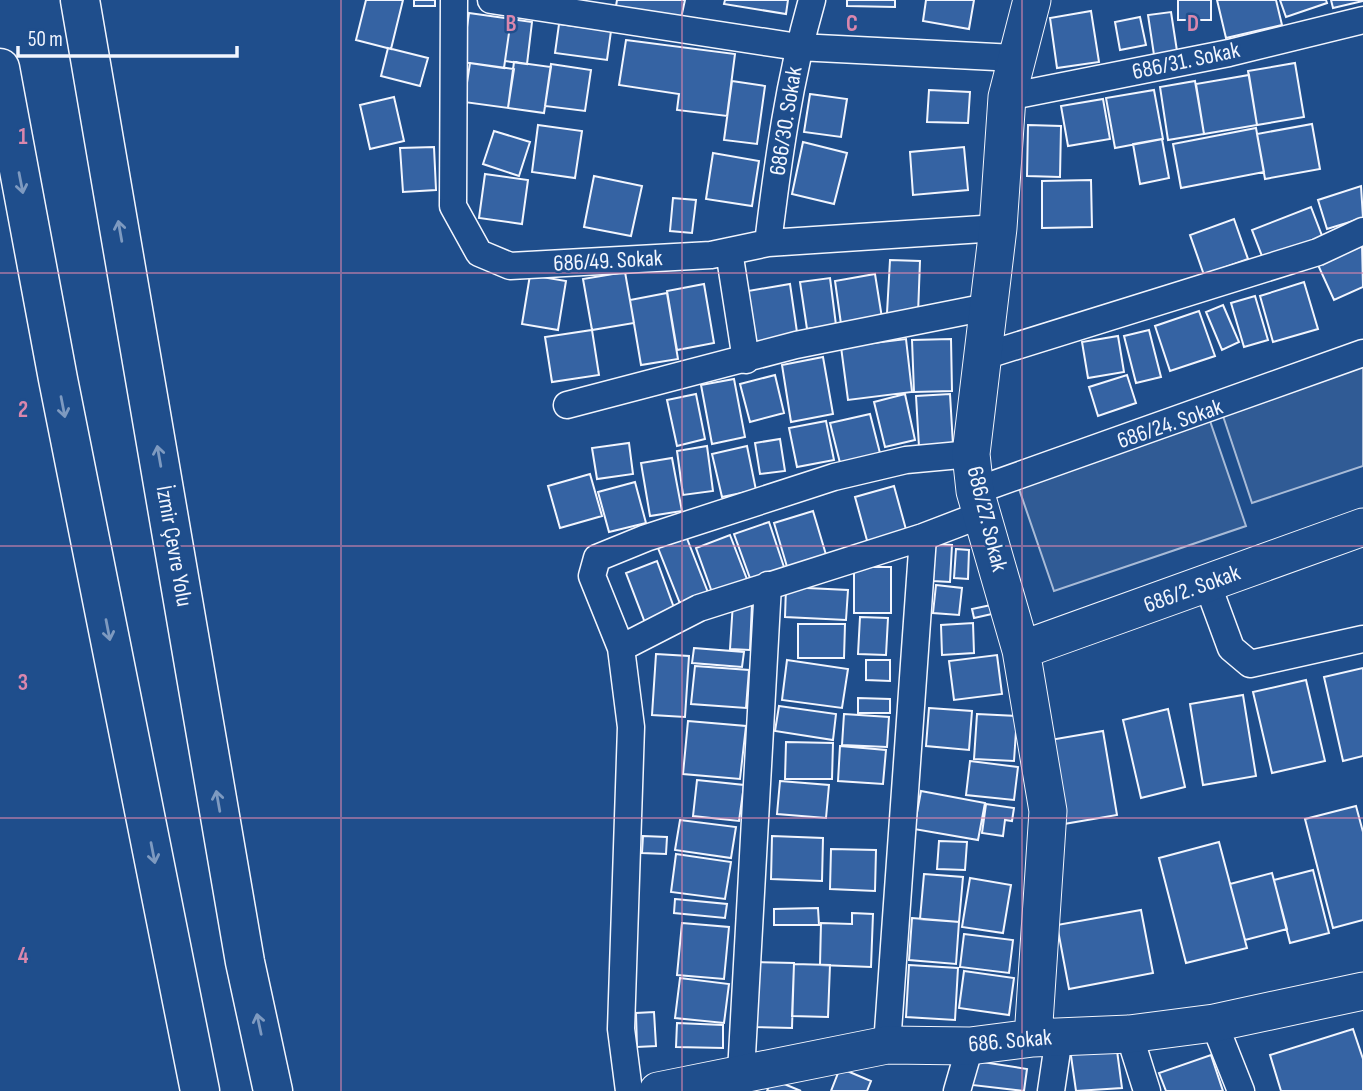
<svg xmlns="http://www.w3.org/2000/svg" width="1363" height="1091" font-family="'Sofia Sans Condensed',sans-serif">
	<rect width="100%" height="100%" fill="#1f4e8c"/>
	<!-- built -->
	<path fill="#305b95" stroke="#a8bbd7" stroke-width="2" d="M1363,365V466L1252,503L1222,413Z
		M1209,418L1246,526L1054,591L1017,483Z"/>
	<!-- building -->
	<path fill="#3563a3" stroke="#f2f6ff" stroke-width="2" d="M366,0H403L391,49L356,40Z
		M414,0H435V6H414Z
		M617,0H685L681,18L616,6Z
		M725,0H788L786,14L724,4Z
		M847,0H895V7L847,6Z
		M926,0H974L969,29L923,21Z
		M1178,0H1211V20H1178Z
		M1217,0H1276L1282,25L1226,38Z
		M1280,0H1326L1327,3L1286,17Z
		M1331,0H1363V1L1333,8Z
		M1091,11L1099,62L1057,68L1050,18Z
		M1171,12L1177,51L1154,55L1148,15Z
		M469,13L511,19L504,68L462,62Z
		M1140,17L1146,45L1120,50L1115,22Z
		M511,19L532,22L527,64L505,61Z
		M559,24L611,31L607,60L555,53Z
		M626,40L735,54L727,116L677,110L679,94L619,85Z
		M388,48L428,58L420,86L381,76Z
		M514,62L551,67L544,113L508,108Z
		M470,63L514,69L508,108L464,102Z
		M1295,63L1304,117L1257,125L1248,71Z
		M551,64L591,70L585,111L545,106Z
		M1249,75L1257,125L1204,134L1196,84Z
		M732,81L765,86L757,144L724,140Z
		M1195,81L1204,134L1168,140L1160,87Z
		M929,90L970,92L968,123L927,122Z
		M1154,90L1163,139L1115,148L1106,98Z
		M810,94L847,99L841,137L804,132Z
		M394,97L404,141L370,149L360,105Z
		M1103,99L1110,139L1068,146L1061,106Z
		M1312,124L1320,169L1265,179L1257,134Z
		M538,125L582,131L575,178L532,172Z
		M1028,125L1061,126L1060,177L1027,176Z
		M1256,128L1264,172L1181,188L1173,144Z
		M494,131L530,142L519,176L483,164Z
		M1162,139L1169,178L1140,184L1133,144Z
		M803,142L847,153L834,204L792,194Z
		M434,147L436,190L403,192L400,148Z
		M964,147L968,190L913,195L910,152Z
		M713,153L759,161L752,206L706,199Z
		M485,174L528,180L522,224L479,218Z
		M594,176L642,186L631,236L584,227Z
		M1091,180L1092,227L1042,228V181Z
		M1361,186L1363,218L1327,229L1318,200Z
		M673,198L696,200L692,233L670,231Z
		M1311,207L1324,241L1265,264L1252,230Z
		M1234,219L1248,259L1204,275L1190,235Z
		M1362,244L1363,287L1334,300L1318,265Z
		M890,260L920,261L918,314L887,313Z
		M625,272L634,323L592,330L583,279Z
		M875,274L882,318L841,324L835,281Z
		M530,275L566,281L558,330L522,324Z
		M830,278L836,325L807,329L800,282Z
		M1304,282L1318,329L1273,342L1260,296Z
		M704,284L714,343L677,350L667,291Z
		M790,284L798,339L757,346L748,291Z
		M667,293L678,359L641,365L630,300Z
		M1255,296L1268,340L1244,347L1231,303Z
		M1223,305L1239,342L1222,350L1206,312Z
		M1199,311L1215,356L1170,371L1155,326Z
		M592,330L599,375L552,382L545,337Z
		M1149,330L1161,377L1136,383L1124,336Z
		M1118,336L1124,372L1088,378L1082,342Z
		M906,339L912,392L848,400L841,347Z
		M951,339L952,391L914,392L912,340Z
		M823,357L833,414L791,422L782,365Z
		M775,375L784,413L750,422L740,384Z
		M1127,375L1136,403L1098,416L1089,387Z
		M734,379L745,437L712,444L701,385Z
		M696,394L705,439L677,446L667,400Z
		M905,394L915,440L885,447L874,402Z
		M950,394L953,445L919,447L916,396Z
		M870,414L881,457L841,467L830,423Z
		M826,421L834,460L797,467L789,428Z
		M780,439L785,471L760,474L755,443Z
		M629,443L633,474L597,479L592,448Z
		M707,446L713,491L683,495L677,451Z
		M747,446L756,490L722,497L712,454Z
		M672,458L682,511L650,516L641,463Z
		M590,474L602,516L560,528L548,486Z
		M635,482L646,523L609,532L598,492Z
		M894,486L907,533L868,544L855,497Z
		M813,511L827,558L788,570L774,523Z
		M769,522L785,570L751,581L734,534Z
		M730,535L748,582L713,595L696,548Z
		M686,536L709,595L681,606L658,548Z
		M935,544L952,545L950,582L933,581Z
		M956,549L969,550L968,579L954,578Z
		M657,561L677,616L647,628L626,573Z
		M854,567H891V613H854Z
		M936,585L962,588L959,615L933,613Z
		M786,587L848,590L846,620L785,617Z
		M733,602L752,603L750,650L730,649Z
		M991,605L992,614L974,618L972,609Z
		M860,617L888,618L886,655L858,654Z
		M973,623L974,653L942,655L941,625Z
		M798,624H845L844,658H798Z
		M694,648L744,652L742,667L692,663Z
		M656,654L689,656L685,717L652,715Z
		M997,655L1002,694L954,700L949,661Z
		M787,660L848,669L842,708L782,700Z
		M866,660H890V681L866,680Z
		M695,666L749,670L746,708L691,704Z
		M1363,668V756L1343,761L1324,677Z
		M1306,680L1325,761L1272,773L1253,692Z
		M1243,695L1256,776L1203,785L1190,704Z
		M858,698L890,699V713H858Z
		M779,706L836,714L833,740L775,731Z
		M929,708L972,711L969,750L926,746Z
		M1168,709L1185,787L1141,798L1123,720Z
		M844,714L889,717L887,747L842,745Z
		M977,714L1017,716L1014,761L974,759Z
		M688,721L746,726L740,779L683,774Z
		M1103,731L1117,815L1058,825L1044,741Z
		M786,742L833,743L832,779H785Z
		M840,746L886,750L883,784L838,781Z
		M970,761L1018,767L1014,800L966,795Z
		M697,780L744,785L739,821L693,816Z
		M780,781L829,785L826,818L777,814Z
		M921,791L985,803L978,840L914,829Z
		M986,804L1014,808L1012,821L1005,820L1003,836L982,833Z
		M1356,806L1363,832V920L1333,928L1305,819Z
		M680,820L736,827L731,858L675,850Z
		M643,836L667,837L666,854L642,853Z
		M772,836L823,838L822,881L771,879Z
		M939,841L967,842L965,870L937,869Z
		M1219,842L1247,948L1186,963L1159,858Z
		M831,849L876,850L875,891L830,889Z
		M676,854L731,862L725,899L671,892Z
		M1313,870L1329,933L1290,943L1274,880Z
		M1272,873L1287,929L1245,940L1230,884Z
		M924,874L963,877L959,922L920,919Z
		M970,878L1011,885L1003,933L962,927Z
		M675,899L727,904L725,918L674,913Z
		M818,908L819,925H774V909Z
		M1141,910L1153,973L1069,989L1057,925Z
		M852,913L873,914L871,967L820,965L821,923L852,924Z
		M912,918L959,922L956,964L909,960Z
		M682,923L729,927L724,979L677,975Z
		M964,934L1013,940L1009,973L960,967Z
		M754,962L794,963L792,1028L752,1027Z
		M794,964L830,965L828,1017L792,1016Z
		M909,965L958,968L955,1020L906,1017Z
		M964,971L1014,978L1009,1015L959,1008Z
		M680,978L729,984L724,1023L675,1018Z
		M654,1012L656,1046L637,1047L636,1013Z
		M677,1023L723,1025V1048L676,1047Z
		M1353,1029L1363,1059V1091H1281L1270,1055Z
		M1116,1043L1122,1088L1076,1091L1070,1049Z
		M1211,1055L1223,1091H1166L1159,1073Z
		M976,1061L1027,1069L1024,1091L972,1085Z
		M840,1068L871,1081L867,1091H831Z
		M772,1079L801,1091H767Z"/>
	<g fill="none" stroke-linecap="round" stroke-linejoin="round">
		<!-- street casing -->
		<g stroke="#f2f6ff" stroke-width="29">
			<path id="street" d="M454,0L453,206L479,253L510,266L711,255L768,243L998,228
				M491,0L798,47L1015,58
				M1007,97L1229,53L1363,20
				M768,243C778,161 789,80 812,0
				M729,251L746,360
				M984,356L1318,252L1363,231
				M567,405L796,345L987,307
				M975,491L1363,353
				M1207,583L1231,648L1250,664L1363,639
				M621,648L699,608L923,537L983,514
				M1214,1023L1241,1091
				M1129,1034L1147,1091
				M887,1045L923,537
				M741,1073L768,585
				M629,1091L621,1029L631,727L621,648L592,576L597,558L646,538L834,477L906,460L971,454
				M957,1091L970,1046
				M1051,1091L1059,1037"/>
		</g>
		<!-- secondary casing -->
		<g stroke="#f2f6ff" stroke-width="39">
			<path id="secondary" d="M1032,0L1007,97L998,228L971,454L975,491L1021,650L1048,811L1033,1038
				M1021,650L1363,527
				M658,1091L887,1045L970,1046L1033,1038L1129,1034L1214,1023L1363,991"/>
		</g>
		<!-- highway casing -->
		<g stroke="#f2f6ff" stroke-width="41">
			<path id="highway" d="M80,0L245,962L273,1091
				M0,68L58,379L200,1091"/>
		</g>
		<!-- street -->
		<use href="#street" stroke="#1f4e8c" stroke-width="26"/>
		<!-- secondary -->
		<use href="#secondary" stroke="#1f4e8c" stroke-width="37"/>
		<!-- highway -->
		<use href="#highway" stroke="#1f4e8c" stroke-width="38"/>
	</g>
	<!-- one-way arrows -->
	<defs><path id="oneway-shaft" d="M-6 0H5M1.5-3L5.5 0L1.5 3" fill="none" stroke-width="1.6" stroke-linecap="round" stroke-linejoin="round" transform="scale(1.75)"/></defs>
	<g stroke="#7e9ac0">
		<use href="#oneway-shaft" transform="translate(21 183) rotate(79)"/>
		<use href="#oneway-shaft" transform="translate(120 231) rotate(-100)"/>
		<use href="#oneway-shaft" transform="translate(63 407) rotate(79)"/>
		<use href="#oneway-shaft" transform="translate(159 456) rotate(-100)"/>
		<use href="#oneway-shaft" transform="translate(108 630) rotate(79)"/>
		<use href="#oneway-shaft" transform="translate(218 801) rotate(-100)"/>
		<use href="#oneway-shaft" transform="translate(153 853) rotate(79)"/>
		<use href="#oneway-shaft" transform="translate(259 1024) rotate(-102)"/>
	</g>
	<!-- grid -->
	<path fill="none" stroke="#da87ad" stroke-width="2" stroke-opacity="0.55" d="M341,0V1091M682,0V1091M1022,0V1091M0,273H1363M0,546H1363M0,818H1363"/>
	<g text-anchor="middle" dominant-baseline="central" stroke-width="5" stroke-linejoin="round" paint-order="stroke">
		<!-- street labels -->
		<g font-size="23" fill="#f2f6ff" stroke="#1f4e8c">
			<text transform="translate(1186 61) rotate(-12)">686/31. Sokak</text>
			<text transform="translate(786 121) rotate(-81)">686/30. Sokak</text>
			<text transform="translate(608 261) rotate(-3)">686/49. Sokak</text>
			<text transform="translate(1170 424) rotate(-19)">686/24. Sokak</text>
			<text transform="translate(987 519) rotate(76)">686/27. Sokak</text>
			<text transform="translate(174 546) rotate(80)">İzmir Çevre Yolu</text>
			<text transform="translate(1192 589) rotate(-20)">686/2. Sokak</text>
			<text transform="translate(1010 1041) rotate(-5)">686. Sokak</text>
		</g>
	</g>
	<g font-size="23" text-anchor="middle" font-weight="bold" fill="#da87ad" stroke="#1f4e8c" stroke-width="5" stroke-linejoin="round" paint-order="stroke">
		<text x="511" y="31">B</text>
		<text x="852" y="31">C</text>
		<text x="1193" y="31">D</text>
		<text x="23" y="144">1</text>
		<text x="23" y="417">2</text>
		<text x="23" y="690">3</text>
		<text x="23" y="963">4</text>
	</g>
	<!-- scale -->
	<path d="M18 46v10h219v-10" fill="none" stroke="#f2f6ff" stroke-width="3.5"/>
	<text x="28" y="46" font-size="21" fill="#f2f6ff" stroke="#1f4e8c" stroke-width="5" paint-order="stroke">50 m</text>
</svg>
